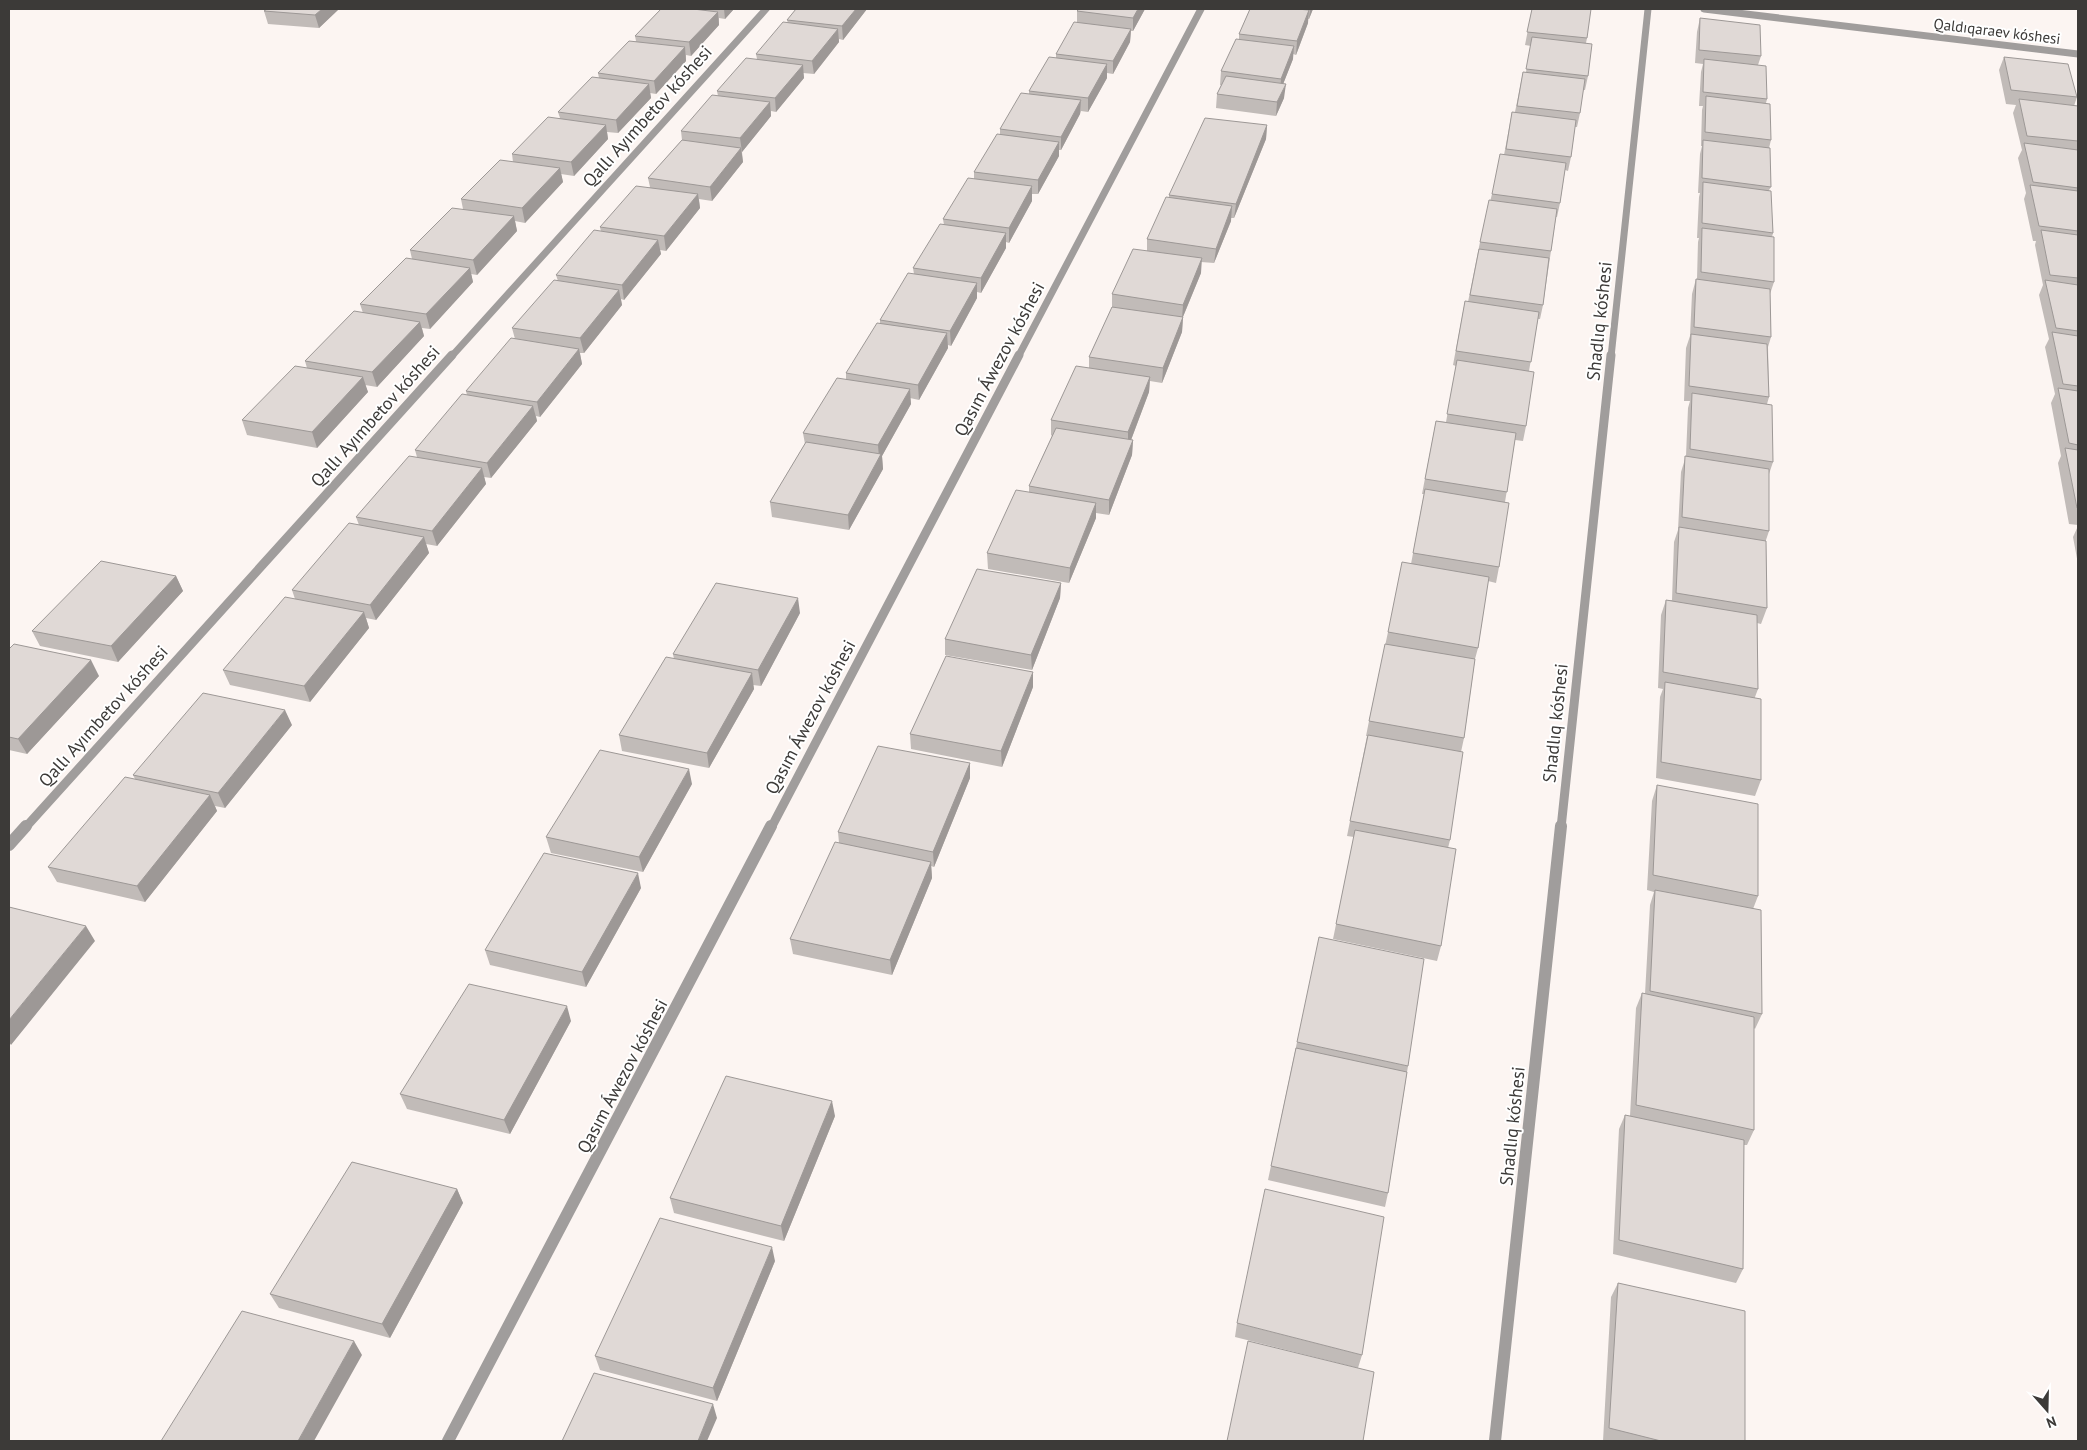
<svg xmlns="http://www.w3.org/2000/svg" width="2087" height="1450" font-family="'PT Sans',sans-serif">
	<rect width="100%" height="100%" fill="#fcf5f2"/>
	<g fill="none" stroke-linecap="round" stroke-linejoin="round">
		<!-- street-far2 -->
		<path stroke="#a09d9c" stroke-width="7" d="M1704,9L2078,54
			M451,357L766,9
			M1018,357L1201,9
			M1611,357L1648,9"/>
		<!-- street-far1 -->
		<path stroke="#a09d9c" stroke-width="9" d="M25,828L452,355
			M771,828L1019,355
			M1561,828L1611,355"/>
		<!-- street -->
		<path stroke="#a09d9c" stroke-width="12" d="M9,845L26,826
			M448,1441L771,826
			M1495,1441L1561,826"/>
	</g>
	<!-- wall -->
	<path fill="#c1bbb8" d="M339,9L319,28L268,24L264,11Z
		M661,9H734L725,19L719,18V25L691,56L686,55V61L656,94L650,93L651,98L618,133L607,132L608,139L574,176L561,174L563,182L525,223L515,221L517,231L477,275L471,274L473,282L430,329L422,328L424,336L377,387L365,385L368,392L317,448L247,435L242,420L307,368L305,361L363,313L360,304L412,259L410,250L463,209L461,199L513,162L512,154L560,118L558,112L599,78L598,73L636,41L635,36Z
		M796,9H867L843,40L839,39V42L814,74L803,73L804,78L776,112L771,111V116L742,152L743,162L712,201L699,199L700,208L666,251L660,250L661,254L624,300L621,299L622,305L584,353H580L582,364L540,417L536,416L537,421L491,478L484,477L486,484L437,546L426,544L429,553L376,620L366,618L369,628L310,702L230,685L223,670L295,599L292,590L359,525L356,517L417,457L415,450L467,395L466,391L515,339L512,328L558,281L556,275L601,232L600,227L650,187L648,178L682,140L681,131L718,96L717,91L757,59L756,54L788,23L787,20Z
		M1145,9L1133,31H1131L1130,42L1113,74L1107,73V78L1088,112L1081,111L1080,114L1061,150H1059V156L1038,194H1032V201L1009,243L1006,242V248L981,293L977,292V298L951,346L948,345V348L919,400L910,398L911,404L882,456L883,469L849,530L772,517L770,502L805,444L803,433L846,379V373L880,323V320L914,274L913,268L944,225L943,219L974,179V172L1000,134V129L1029,94V91L1056,58V54L1077,23V11Z
		M1250,9H1313L1309,19H1308V23L1296,55L1293,54V59L1283,84L1284,98L1276,116L1216,108L1217,94L1221,85H1220L1221,71L1239,39V34Z
		M1532,9L1587,38L1586,43L1588,76L1585,90H1583L1580,113L1577,127H1575L1571,157L1568,171L1565,170L1560,203L1557,217H1556L1543,305L1540,319H1538L1529,371L1526,426L1523,441L1515,440L1505,502L1499,567L1496,583L1488,581L1478,648L1475,659L1464,738L1461,752L1450,840L1448,848L1441,946L1437,961L1333,939L1354,837L1347,836L1367,736H1366L1369,721L1388,632L1411,564L1424,494H1422L1436,421L1446,422L1456,366L1453,365L1465,301L1468,302L1480,242L1492,194L1504,155L1512,112H1515L1523,72H1526L1531,46L1525,45Z
		M1700,18L1761,56L1758,65L1767,99L1766,103L1771,140L1769,148L1771,187L1769,190L1773,233L1772,237L1774,282L1770,294L1771,337L1768,347L1769,397L1767,404L1773,462L1769,474V531L1766,540L1767,608L1761,624L1757,623L1758,689L1755,697L1761,780L1755,796L1656,778L1660,697L1663,689L1658,688L1661,615L1666,600H1672L1674,542L1678,530L1681,472L1686,456L1688,408L1690,401H1684L1686,348L1690,336L1692,294L1696,279H1697L1698,242L1699,238H1697L1699,197L1700,193H1698L1700,154L1702,146H1701L1702,110L1703,106H1699L1701,72L1703,64L1695,63L1697,32Z
		M2004,57L2077,97L2074,106H2078V525L2069,524L2058,463L2061,456L2051,403L2055,394L2045,347L2049,339L2039,295L2043,285L2035,245L2036,241H2033L2024,199L2026,193L2018,158L2022,150L2013,113L2016,105L2006,104L1999,70Z
		M1267,125L1266,139L1234,218H1231V221L1214,263L1201,262V273L1183,317L1182,332L1162,383L1150,381L1149,392L1131,440H1133L1132,455L1109,515L1096,513V518L1069,583L988,569L987,553L1029,492V486L1052,436L1051,435V420L1089,368V357L1112,307V294L1147,251V239L1169,198V195Z
		M2078,526V564L2073,537Z
		M176,576L183,591L118,662L40,646L32,631Z
		M1061,583L1060,598L1032,670L945,655V639Z
		M800,613L761,686L753,685L754,689L709,768L622,751L619,735L674,659L673,654Z
		M9,649L99,676L27,754L9,750Z
		M1033,687L1002,767L911,749L910,734Z
		M292,725L225,808L215,806L217,811L145,902L57,882L48,867L135,779L133,775Z
		M970,763V778L934,867L931,866L932,878L892,975L793,954L790,939L839,843L838,832Z
		M692,784L643,872L551,853L546,837Z
		M1657,785L1758,896L1753,909L1762,1014L1755,1029L1754,1028V1130L1747,1145H1744L1743,1269L1736,1283L1613,1254L1619,1129L1625,1115L1630,1116L1636,1008L1642,993L1645,994L1650,905L1654,892L1647,890L1652,801Z
		M641,888L586,987L490,965L485,950Z
		M571,1021L510,1134L407,1109L400,1094Z
		M1297,1042L1408,1066L1388,1193L1385,1207L1268,1180Z
		M835,1116L784,1241L674,1213L670,1198Z
		M457,1189L463,1203L390,1338L279,1308L270,1294Z
		M775,1261L717,1401L600,1370L595,1356Z
		M1618,1283L1745,1441H1603L1611,1297Z
		M1237,1323L1362,1355L1358,1368L1235,1337Z"/>
	<!-- shaded-wall -->
	<path fill="#9d9896" d="M322,9H339L319,28L315,15Z
		M724,9H734L725,19Z
		M856,9H867L843,40L842,26Z
		M1138,9H1145L1133,31V18Z
		M1310,9H1313L1309,19Z
		M1309,10L1308,23L1296,55L1297,41Z
		M718,12L719,25L691,56L689,42Z
		M838,29L839,42L814,74L812,61Z
		M1131,29L1130,42L1113,74V61Z
		M1294,46L1293,59L1280,92L1281,79Z
		M685,47L686,61L656,94L654,81Z
		M1107,64V78L1088,112V98Z
		M803,65L804,78L776,112L775,98Z
		M649,84L651,98L618,133L616,120Z
		M1286,84L1284,98L1276,116L1277,102Z
		M1081,100L1080,114L1061,150V137Z
		M770,102L771,116L742,152L740,138Z
		M606,125L608,139L574,176L571,162Z
		M1267,125L1266,139L1234,218L1236,204Z
		M1059,142V156L1038,194V180Z
		M741,148L743,162L712,201L710,187Z
		M560,168L563,182L525,223L522,208Z
		M1032,186V201L1009,243V228Z
		M698,194L700,208L666,251L664,236Z
		M1232,206L1231,221L1214,263L1216,249Z
		M514,216L517,231L477,275L473,260Z
		M1006,233V248L981,293V278Z
		M658,240L661,254L624,300L622,285Z
		M1202,258L1201,273L1182,319L1183,305Z
		M470,268L473,282L430,329L426,314Z
		M977,283V298L951,346L950,331Z
		M619,290L622,305L584,353L580,338Z
		M1183,317L1182,332L1162,383L1163,368Z
		M420,322L424,336L377,387L372,372Z
		M947,333L948,348L919,400L918,385Z
		M579,349L582,364L540,417L537,402Z
		M363,377L368,392L317,448L312,432Z
		M1150,377L1149,392L1128,448V432Z
		M910,389L911,404L882,456L883,469L849,530L848,515L879,458L878,445Z
		M533,406L537,421L491,478L487,463Z
		M1133,440L1132,455L1109,515V500Z
		M482,468L486,484L437,546L432,531Z
		M1096,503V518L1069,583L1070,568Z
		M424,537L429,553L376,620L370,605Z
		M176,576L183,591L118,662L111,646Z
		M1061,583L1060,598L1032,670L1031,655Z
		M798,598L800,613L761,686L758,670Z
		M364,612L369,628L310,702L304,686Z
		M91,660L99,676L27,754L18,739Z
		M1033,672V687L1002,767L1001,751Z
		M752,673L754,689L709,768L707,753Z
		M285,710L292,725L225,808L218,793Z
		M970,763V778L934,867L933,852Z
		M689,769L692,784L643,872L639,857Z
		M210,795L217,811L145,902L137,886Z
		M931,862L932,878L892,975L890,960Z
		M638,873L641,888L586,987L582,972Z
		M86,926L95,941L11,1045L9,1042V1020Z
		M567,1006L571,1021L510,1134L504,1120Z
		M832,1101L835,1116L784,1241L781,1226Z
		M457,1189L463,1203L390,1338L382,1324Z
		M772,1247L775,1261L717,1401L713,1388Z
		M354,1341L362,1355L314,1441H298Z
		M713,1404L717,1418L707,1441H698Z"/>
	<!-- building -->
	<path fill="#e0d9d6" stroke="#9d9896" d="M267,9H322L315,15L264,11Z
		M661,9H693L718,12L689,42L635,36Z
		M796,9H856L842,26L787,20Z
		M1079,9H1138L1133,18L1077,11Z
		M1250,9H1296L1309,10L1297,41L1239,34Z
		M1532,9H1591L1587,38L1527,32Z
		M1700,18L1760,25L1761,56L1699,50Z
		M783,22L838,29L812,61L756,54Z
		M1074,22L1131,29L1113,61L1056,54Z
		M1532,37L1592,44L1588,76L1526,69Z
		M1236,39L1294,46L1281,79L1221,71Z
		M629,41L685,47L654,81L598,73Z
		M1049,57L1107,64L1088,98L1029,91Z
		M2004,57L2068,64L2077,97L2011,90Z
		M746,58L803,65L775,98L717,91Z
		M1704,59L1766,66L1767,99L1703,92Z
		M1523,72L1585,79L1580,113L1517,106Z
		M1226,76L1286,84L1277,102L1217,94Z
		M592,77L649,84L616,120L558,112Z
		M1021,93L1081,100L1061,137L1000,129Z
		M712,95L770,102L740,138L681,131Z
		M1706,96L1770,104L1771,140L1705,132Z
		M2019,99L2078,106V141L2027,136Z
		M1512,112L1576,120L1571,157L1506,149Z
		M548,117L606,125L571,162L512,154Z
		M1205,118L1267,125L1236,204L1169,195Z
		M997,134L1059,142L1038,180L974,172Z
		M682,140L741,148L710,187L648,178Z
		M1703,140L1770,148L1771,187L1702,178Z
		M2024,143L2078,150V188L2033,182Z
		M1500,154L1566,163L1560,203L1492,194Z
		M500,160L560,168L522,208L461,199Z
		M968,178L1032,186L1009,228L943,219Z
		M1703,182L1771,191L1773,233L1702,223Z
		M2030,185L2078,191V231L2039,226Z
		M636,186L698,194L664,236L600,227Z
		M1166,197L1232,206L1216,249L1147,239Z
		M1489,200L1557,209L1551,251L1480,242Z
		M452,208L514,216L473,260L410,250Z
		M940,224L1006,233L981,278L913,268Z
		M1702,228L1774,237V282L1701,272Z
		M594,230L658,240L622,285L556,275Z
		M2041,230L2078,235V278L2050,275Z
		M1133,249L1202,258L1183,305L1112,294Z
		M1479,249L1549,258L1543,305L1470,295Z
		M406,258L470,268L426,314L360,304Z
		M908,273L977,283L950,331L880,320Z
		M1696,279L1770,289L1771,337L1694,327Z
		M554,280L619,290L580,338L512,328Z
		M2045,280L2078,285V331L2056,328Z
		M1465,301L1539,312L1531,362L1456,351Z
		M1112,307L1183,317L1163,368L1089,357Z
		M354,311L420,322L372,372L305,361Z
		M877,323L947,333L918,385L846,373Z
		M2052,332L2078,336V386L2063,384Z
		M1691,334L1767,344L1769,397L1689,386Z
		M511,338L579,349L537,402L466,391Z
		M1457,360L1534,372L1526,426L1447,414Z
		M295,366L363,377L312,432L242,420Z
		M1076,366L1150,377L1128,432L1051,420Z
		M837,378L910,389L878,445L803,433Z
		M2058,388L2078,391V445L2069,443Z
		M1692,393L1772,405L1773,462L1690,449Z
		M462,394L533,406L487,463L415,450Z
		M1436,421L1516,433L1507,492L1425,479Z
		M1056,428L1133,440L1109,500L1029,486Z
		M806,442L881,454L848,515L770,502Z
		M2065,448L2078,450V509L2077,508Z
		M409,456L482,468L432,531L356,517Z
		M1685,456L1769,469V531L1682,517Z
		M1425,489L1509,503L1499,567L1413,553Z
		M1016,490L1096,503L1070,568L987,553Z
		M349,523L424,537L370,605L292,590Z
		M1679,527L1766,541L1767,608L1676,593Z
		M101,561L176,576L111,646L32,631Z
		M1402,562L1489,577L1478,648L1388,632Z
		M977,569L1061,583L1031,655L945,639Z
		M716,583L798,598L758,670L673,654Z
		M285,597L364,612L304,686L223,670Z
		M1666,600L1757,615L1758,689L1663,672Z
		M14,644L91,660L18,739L9,737V649Z
		M1385,644L1475,659L1464,738L1369,721Z
		M946,656L1033,672L1001,751L910,734Z
		M666,657L752,673L707,753L619,735Z
		M1665,682L1761,699V780L1661,762Z
		M203,693L285,710L218,793L133,775Z
		M1368,735L1463,752L1450,840L1350,821Z
		M878,746L970,763L933,852L838,832Z
		M600,750L689,769L639,857L546,837Z
		M125,777L210,795L137,886L48,867Z
		M1657,785L1758,804V896L1653,875Z
		M1355,830L1456,849L1441,946L1336,924Z
		M835,842L931,862L890,960L790,939Z
		M544,853L638,873L582,972L485,950Z
		M1655,890L1761,910L1762,1014L1650,991Z
		M9,907L86,926L9,1020Z
		M1319,937L1424,959L1408,1066L1297,1042Z
		M469,984L567,1006L504,1120L400,1094Z
		M1642,993L1754,1017V1130L1636,1105Z
		M1296,1048L1407,1072L1388,1193L1271,1166Z
		M726,1076L832,1101L781,1226L670,1198Z
		M1625,1115L1744,1140L1743,1269L1619,1240Z
		M352,1162L457,1189L382,1324L270,1294Z
		M1265,1189L1384,1217L1362,1355L1237,1323Z
		M660,1218L772,1247L713,1388L595,1356Z
		M1618,1283L1745,1311V1441H1661L1609,1428Z
		M242,1311L354,1341L298,1441H161Z
		M1248,1341L1374,1372L1363,1441H1227Z
		M594,1373L713,1404L698,1441H562Z"/>
	<g text-anchor="middle" dominant-baseline="central" stroke-width="4" stroke-linejoin="round" paint-order="stroke">
		<!-- far-street labels -->
		<g font-size="15" fill="#3c3a38" stroke="#fff">
			<text transform="translate(1997 31) rotate(7)">Qaldıqaraev kóshesi</text>
		</g>
		<!-- street labels -->
		<g font-size="18" fill="#3c3a38" stroke="#fff">
			<text transform="translate(647 116) rotate(-48)">Qallı Ayımbetov kóshesi</text>
			<text transform="translate(1599 321) rotate(-84)">Shadlıq kóshesi</text>
			<text transform="translate(999 359) rotate(-62)">Qasım Áwezov kóshesi</text>
			<text transform="translate(375 416) rotate(-48)">Qallı Ayımbetov kóshesi</text>
			<text transform="translate(103 716) rotate(-48)">Qallı Ayımbetov kóshesi</text>
			<text transform="translate(810 717) rotate(-62)">Qasım Áwezov kóshesi</text>
			<text transform="translate(1555 723) rotate(-84)">Shadlıq kóshesi</text>
			<text transform="translate(622 1076) rotate(-62)">Qasım Áwezov kóshesi</text>
			<text transform="translate(1512 1126) rotate(-84)">Shadlıq kóshesi</text>
		</g>
	</g>
	<!-- border -->
	<rect width="2087" height="1450" fill="none" stroke="#3c3a38" stroke-width="20"/>
	<!-- north arrow -->
	<g transform="translate(2047 1410) rotate(160)" stroke="#ffffff" stroke-width="4" paint-order="stroke">
	<path d="M0-4L9 19L0 12L-9 19Z" fill="#3c3a38"/>
	<text y="-8" font-size="14" font-weight="bold" text-anchor="middle" fill="#3c3a38">N</text>
	</g>
</svg>
